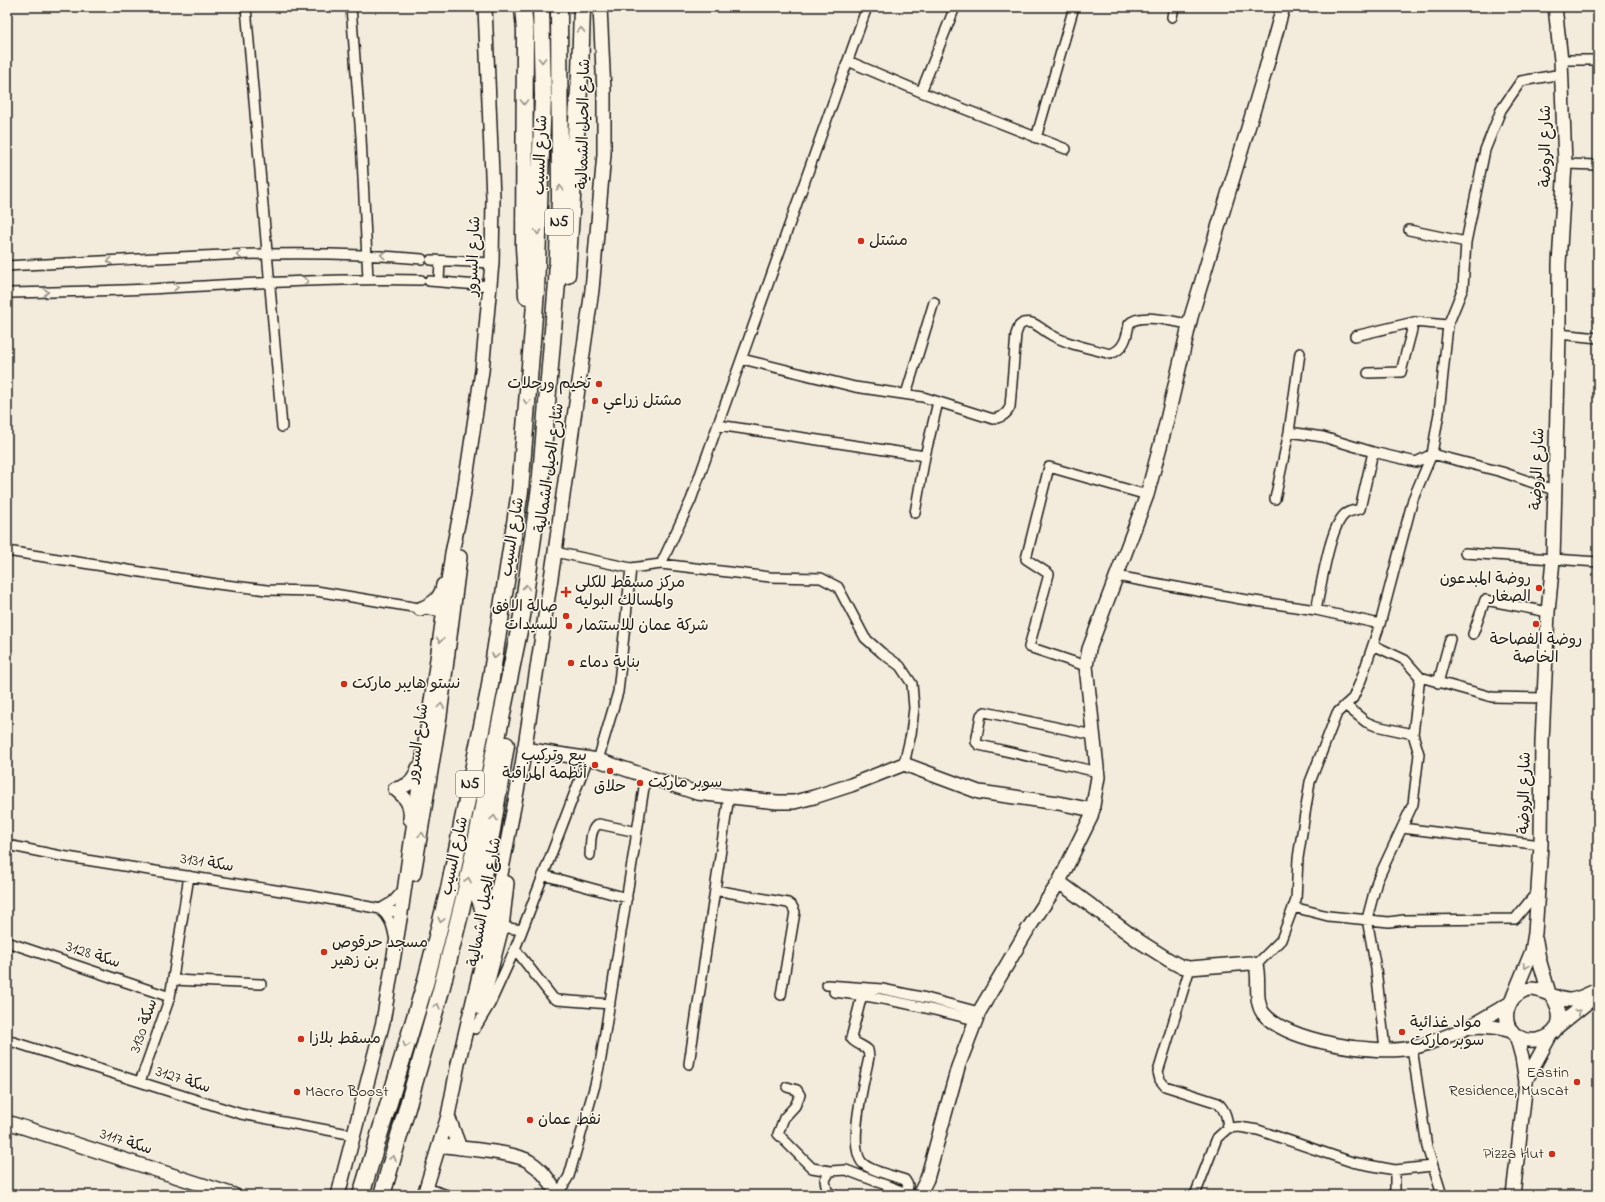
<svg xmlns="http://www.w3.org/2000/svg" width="1605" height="1202" font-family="'Indie Flower','Playpen Sans Arabic',sans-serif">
	<rect width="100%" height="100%" fill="#f3ecdd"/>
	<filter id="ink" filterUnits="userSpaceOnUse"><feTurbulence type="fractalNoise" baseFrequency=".025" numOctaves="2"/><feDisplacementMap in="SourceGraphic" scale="8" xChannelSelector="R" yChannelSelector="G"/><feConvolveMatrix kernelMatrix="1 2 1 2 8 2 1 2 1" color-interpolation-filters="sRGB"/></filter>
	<g filter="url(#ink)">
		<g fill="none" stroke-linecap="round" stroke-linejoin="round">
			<!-- street casing -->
			<g stroke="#1c1c1c" stroke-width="12">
				<path id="street" d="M246,7L282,427
					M351,7L361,137L368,279
					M1172,17L1174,7
					M1561,60H1598
					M848,61L921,92L1066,149
					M921,92L955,7
					M1036,138L1074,7
					M1565,164L1598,165
					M1409,230L1466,242
					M431,260L492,263
					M7,266C145,260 284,246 422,259
					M429,281L490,286
					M439,281L440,261
					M7,293C54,292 102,291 149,289C240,284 330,278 421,280
					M1559,334L1598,338
					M1355,336L1414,322L1448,325
					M742,359L855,387L923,397L993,419C1002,417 1006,415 1010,407L1016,334L1019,326L1023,323C1035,321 1038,327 1048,333C1065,344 1090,348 1110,354C1124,350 1127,337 1129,324C1139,312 1174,322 1189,324
					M1368,373L1401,372L1414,322
					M906,394L934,302
					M718,425L925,456
					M1289,432L1300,353
					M1373,452L1360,509C1353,511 1347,511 1343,516C1329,531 1321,588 1316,610L1380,624
					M1275,499L1289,432L1323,437L1373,452L1416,462L1432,454L1502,472L1554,490
					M915,513L925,456L938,402
					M7,551L217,584L267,590L316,591L449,613
					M555,552L631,568L661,564L770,577L821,578L838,587L865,638L882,653L900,666L912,684L914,708L911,734L904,764
					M1465,553L1598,562
					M661,564L691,500L867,7
					M1116,576L1241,599L1316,610
					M1473,634L1485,600L1548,612
					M1373,645L1405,660L1420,677L1413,734L1419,754L1413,804L1377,881L1367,919L1376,969L1385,1049
					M1086,666L1029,647L1049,574L1026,559L1049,467L1147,495
					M1420,677L1492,697L1544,698
					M1438,683L1450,639
					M1345,705L1366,722L1376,726L1413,734
					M1093,735L985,712L981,715L976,742L979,745L1098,772
					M598,760L618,692L631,568
					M1402,828L1541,845
					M7,845L61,856L313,896L401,913
					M590,855C591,845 589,828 599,824L637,832
					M543,875L627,898
					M715,890L788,903L792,906L795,912L781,995
					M1293,907L1328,916L1389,922L1404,920L1515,919L1537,892
					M502,927L522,930
					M394,936C392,924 389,917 380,909L392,902L404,889
					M7,942L170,997
					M515,949L553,998L557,1000L610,1004
					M1256,965L1281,940L1296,900L1298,858L1310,782L1337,713L1353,698L1361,680L1380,624L1413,499L1432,454L1439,413L1448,325L1463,288L1466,242L1485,150L1501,110L1521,81L1562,74
					M1190,968L1158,1072L1160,1080L1165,1086L1218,1103C1226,1111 1227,1118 1228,1128
					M173,980L261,984
					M827,985L882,989L926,998L979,1012
					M834,992C882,997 928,1008 975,1020
					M862,995L851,1038C855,1044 863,1045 868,1050L869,1057C865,1078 845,1153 865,1165C874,1172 894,1176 905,1180L908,1185L907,1193
					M475,1029L490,1004L515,949L588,758
					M7,1040L241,1114L354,1135
					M1412,1048L1427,1147L1442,1195
					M689,1064L729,796
					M140,1082L170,997L189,876
					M787,1087L797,1090L800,1095L795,1106L784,1118L778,1134L812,1168L830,1171L846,1170L912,1195
					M1395,1170V1195
					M830,1171L825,1180L827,1191L834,1195
					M426,1188L447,1195
					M555,1194L563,1186L569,1176L595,1085L601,1058L646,775
					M1195,1195L1217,1138L1228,1128L1239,1127L1258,1130L1352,1162L1395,1170L1432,1166"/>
			</g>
			<!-- secondary casing -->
			<g stroke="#1c1c1c" stroke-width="16">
				<path id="secondary" d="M420,609C432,604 441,599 443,585
					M524,749L598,760L697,793L777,802H794L814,797L851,785L904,764L979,792L1058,803L1093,810
					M395,789C408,786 414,782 418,768
					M395,789C405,797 412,804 410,819
					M414,874L440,716L460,557
					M1059,882L1139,941L1169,960L1180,966L1190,968L1250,963L1256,965C1260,980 1254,1000 1263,1013C1286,1042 1376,1055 1411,1048C1431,1044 1451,1034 1469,1027
					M1536,941L1539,959L1549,993
					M1552,996C1584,1046 1500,1057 1507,1011C1509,1004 1512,998 1518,994C1536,980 1551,1000 1569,1000C1579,1000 1589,993 1598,990
					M1513,997L1532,951L1535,933L1541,845L1542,741L1548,612L1553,560L1559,334V264L1565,164L1561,60L1555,7
					M1509,1004L1469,1027C1485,1025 1497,1027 1512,1031
					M481,1008L502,927L507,883
					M1557,1027L1598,994
					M1526,1080L1551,1034
					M448,1116L460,1148
					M7,1122L234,1195
					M439,1145C459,1149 515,1151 530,1162C541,1169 552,1182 556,1195
					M338,1195L383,1022L401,913L452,553L462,505L482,371L492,263L493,198L485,7
					M424,1195L448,1116L458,1064L492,921L522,765L555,552L592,290L604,154V92L600,7
					M919,1195L927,1179L958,1067L979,1012L1028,929L1059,882L1091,817L1098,777L1086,666L1089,649L1147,495L1166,424L1191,317L1265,72L1283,7
					M1513,1195L1526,1082L1522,1057L1516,1035"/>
			</g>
			<!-- highway casing -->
			<g stroke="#1c1c1c" stroke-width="19">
				<path id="highway" d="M523,7L525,31L524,247L527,296
					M567,275L580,74L582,7
					M479,896L488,903L492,902L497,896
					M502,927L495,924L484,912L479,896L492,830L506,745
					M361,1195L425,984L449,889L489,691L520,491L536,291L543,96L541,7
					M382,1195L441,990L466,890L522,616L540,487L557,282L560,197L559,7"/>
			</g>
			<!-- street -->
			<use href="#street" stroke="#fcf5e5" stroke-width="9"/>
			<!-- secondary -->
			<use href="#secondary" stroke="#fcf5e5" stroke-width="13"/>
			<!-- highway -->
			<use href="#highway" stroke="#fcf5e5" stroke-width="16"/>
		</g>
		<!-- one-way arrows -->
		<defs><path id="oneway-chevron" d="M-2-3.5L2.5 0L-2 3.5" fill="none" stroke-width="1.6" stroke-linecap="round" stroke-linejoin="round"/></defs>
		<g stroke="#97938b">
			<use href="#oneway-chevron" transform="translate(581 30) rotate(-89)"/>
			<use href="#oneway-chevron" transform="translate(542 60) rotate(89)"/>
			<use href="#oneway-chevron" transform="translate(524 102) rotate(90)"/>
			<use href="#oneway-chevron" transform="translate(560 188) rotate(-90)"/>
			<use href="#oneway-chevron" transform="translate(538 232) rotate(92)"/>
			<use href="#oneway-chevron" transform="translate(239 255) rotate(177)"/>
			<use href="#oneway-chevron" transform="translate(383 255) rotate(-175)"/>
			<use href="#oneway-chevron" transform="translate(110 261) rotate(177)"/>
			<use href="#oneway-chevron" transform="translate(306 281) rotate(-2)"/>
			<use href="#oneway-chevron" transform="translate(176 287) rotate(-3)"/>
			<use href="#oneway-chevron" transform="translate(46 292) rotate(-2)"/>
			<use href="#oneway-chevron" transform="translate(527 402) rotate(95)"/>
			<use href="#oneway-chevron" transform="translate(526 587) rotate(-82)"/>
			<use href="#oneway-chevron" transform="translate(440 640) rotate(98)"/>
			<use href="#oneway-chevron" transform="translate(495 656) rotate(99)"/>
			<use href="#oneway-chevron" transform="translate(441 706) rotate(-82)"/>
			<use href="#oneway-chevron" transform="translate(494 818) rotate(-81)"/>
			<use href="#oneway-chevron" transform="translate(422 835) rotate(-81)"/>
			<use href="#oneway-chevron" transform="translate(468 880) rotate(-78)"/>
			<use href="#oneway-chevron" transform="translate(441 920) rotate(104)"/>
			<use href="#oneway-chevron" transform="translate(1526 966) rotate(110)"/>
			<use href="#oneway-chevron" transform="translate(437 1006) rotate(-74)"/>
			<use href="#oneway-chevron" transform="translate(1578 1012) rotate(-40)"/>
			<use href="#oneway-chevron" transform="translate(406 1045) rotate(107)"/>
			<use href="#oneway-chevron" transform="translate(393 1158) rotate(-74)"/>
		</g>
	</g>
	<!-- markers -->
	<g fill="#c8321e" stroke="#fcf5e5" stroke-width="1.5">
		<circle cx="861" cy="241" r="4"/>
		<circle cx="599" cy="384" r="4"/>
		<circle cx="595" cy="401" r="4"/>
		<circle cx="1539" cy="588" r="4"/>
		<path d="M564 586h4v4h4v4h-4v4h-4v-4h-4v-4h4z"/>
		<circle cx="566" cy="616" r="4"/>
		<circle cx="1536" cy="624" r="4"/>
		<circle cx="569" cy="626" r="4"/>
		<circle cx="571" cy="663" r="4"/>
		<circle cx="344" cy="684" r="4"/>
		<circle cx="595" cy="765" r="4"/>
		<circle cx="610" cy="771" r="4"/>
		<circle cx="640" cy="783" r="4"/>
		<circle cx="324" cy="952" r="4"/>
		<circle cx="1402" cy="1032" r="4"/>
		<circle cx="301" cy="1039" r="4"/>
		<circle cx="1577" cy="1082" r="4"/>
		<circle cx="297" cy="1092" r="4"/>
		<circle cx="530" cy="1120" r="4"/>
		<circle cx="1552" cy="1154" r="4"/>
	</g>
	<g text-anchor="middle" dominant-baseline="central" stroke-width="3" stroke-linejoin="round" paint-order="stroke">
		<!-- shield labels -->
		<g fill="#fcf5e5" stroke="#5f5d58" stroke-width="1">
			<rect x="545" y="209" width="28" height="26" rx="3"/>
			<rect x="456" y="771" width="28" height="26" rx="3"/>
		</g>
		<g font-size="15" font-weight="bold" fill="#1c1c1c">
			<text x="559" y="222">N5</text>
			<text x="470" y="784">N5</text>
		</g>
		<!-- street labels -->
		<g font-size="16" fill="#1c1c1c" stroke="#fcf5e5">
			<text transform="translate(584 124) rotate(-89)">شارع الحيل الشمالية</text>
			<text transform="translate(1546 146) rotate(-90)">شارع الروضة</text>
			<text transform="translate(541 155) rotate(-88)">شارع السيب</text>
			<text transform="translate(474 256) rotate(-88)">شارع السرور</text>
			<text transform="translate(550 468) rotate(-82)">شارع الحيل الشمالية</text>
			<text transform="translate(1538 469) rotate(-88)">شارع الروضة</text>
			<text transform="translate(513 537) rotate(-81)">شارع السيب</text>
			<text transform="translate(418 743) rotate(-82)">شارع السرور</text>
			<text transform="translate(1525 793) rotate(-89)">شارع الروضة</text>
			<text transform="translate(455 856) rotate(-78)">شارع السيب</text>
			<text transform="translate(207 863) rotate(9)">سكة 3131</text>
			<text transform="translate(485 902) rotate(-80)">شارع الحيل الشمالية</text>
			<text transform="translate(93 955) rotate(18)">سكة 3128</text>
			<text transform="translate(144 1026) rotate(-71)">سكة 3130</text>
			<text transform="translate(183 1080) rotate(18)">سكة 3127</text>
			<text transform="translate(126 1142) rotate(18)">سكة 3117</text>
		</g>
		<!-- poi labels -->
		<g font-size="16" fill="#1c1c1c" stroke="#fcf5e5" text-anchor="start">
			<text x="869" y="241">مشتل</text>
			<text x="591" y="384" text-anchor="end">تخيم ورحلات</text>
			<text x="603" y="401">مشتل زراعي</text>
			<text x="1531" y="579" text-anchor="end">روضة المبدعون<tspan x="1531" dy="18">الصغار</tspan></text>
			<text x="575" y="583">مركز مسقط للكلى<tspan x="575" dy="18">والمسالك البوليه</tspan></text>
			<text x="558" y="607" text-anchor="end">صالة الافق<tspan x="558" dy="18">للسيدات</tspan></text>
			<text x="577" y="626">شركة عمان للاستثمار</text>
			<text x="1536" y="640" text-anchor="middle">روضة الفصاحة<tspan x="1536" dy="18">الخاصة</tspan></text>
			<text x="579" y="663">بناية دماء</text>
			<text x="352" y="684">نستو هايبر ماركت</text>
			<text x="587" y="756" text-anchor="end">بيع وتركيب<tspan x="587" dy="18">أنظمة المراقبة</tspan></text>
			<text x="648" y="783">سوبر ماركت</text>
			<text x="610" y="787" text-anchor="middle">حلاق</text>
			<text x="332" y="943">مسجد حرقوص<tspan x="332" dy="18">بن زهير</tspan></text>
			<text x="1410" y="1023">مواد غذائية<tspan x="1410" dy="18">سوبر ماركت</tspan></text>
			<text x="309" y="1039">مسقط بلازا</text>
			<text x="1569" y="1073" text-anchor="end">Eastin<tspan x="1569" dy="18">Residence, Muscat</tspan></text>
			<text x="305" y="1092">Macro Boost</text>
			<text x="538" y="1120">نفط عمان</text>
			<text x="1544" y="1154" text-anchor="end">Pizza Hut</text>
		</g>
	</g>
	<!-- margin -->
	<rect width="1605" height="1202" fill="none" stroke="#fcf5e5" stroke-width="24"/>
	<rect x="12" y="12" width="1581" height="1178" fill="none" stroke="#1c1c1c" stroke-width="1.5" filter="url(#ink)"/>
</svg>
